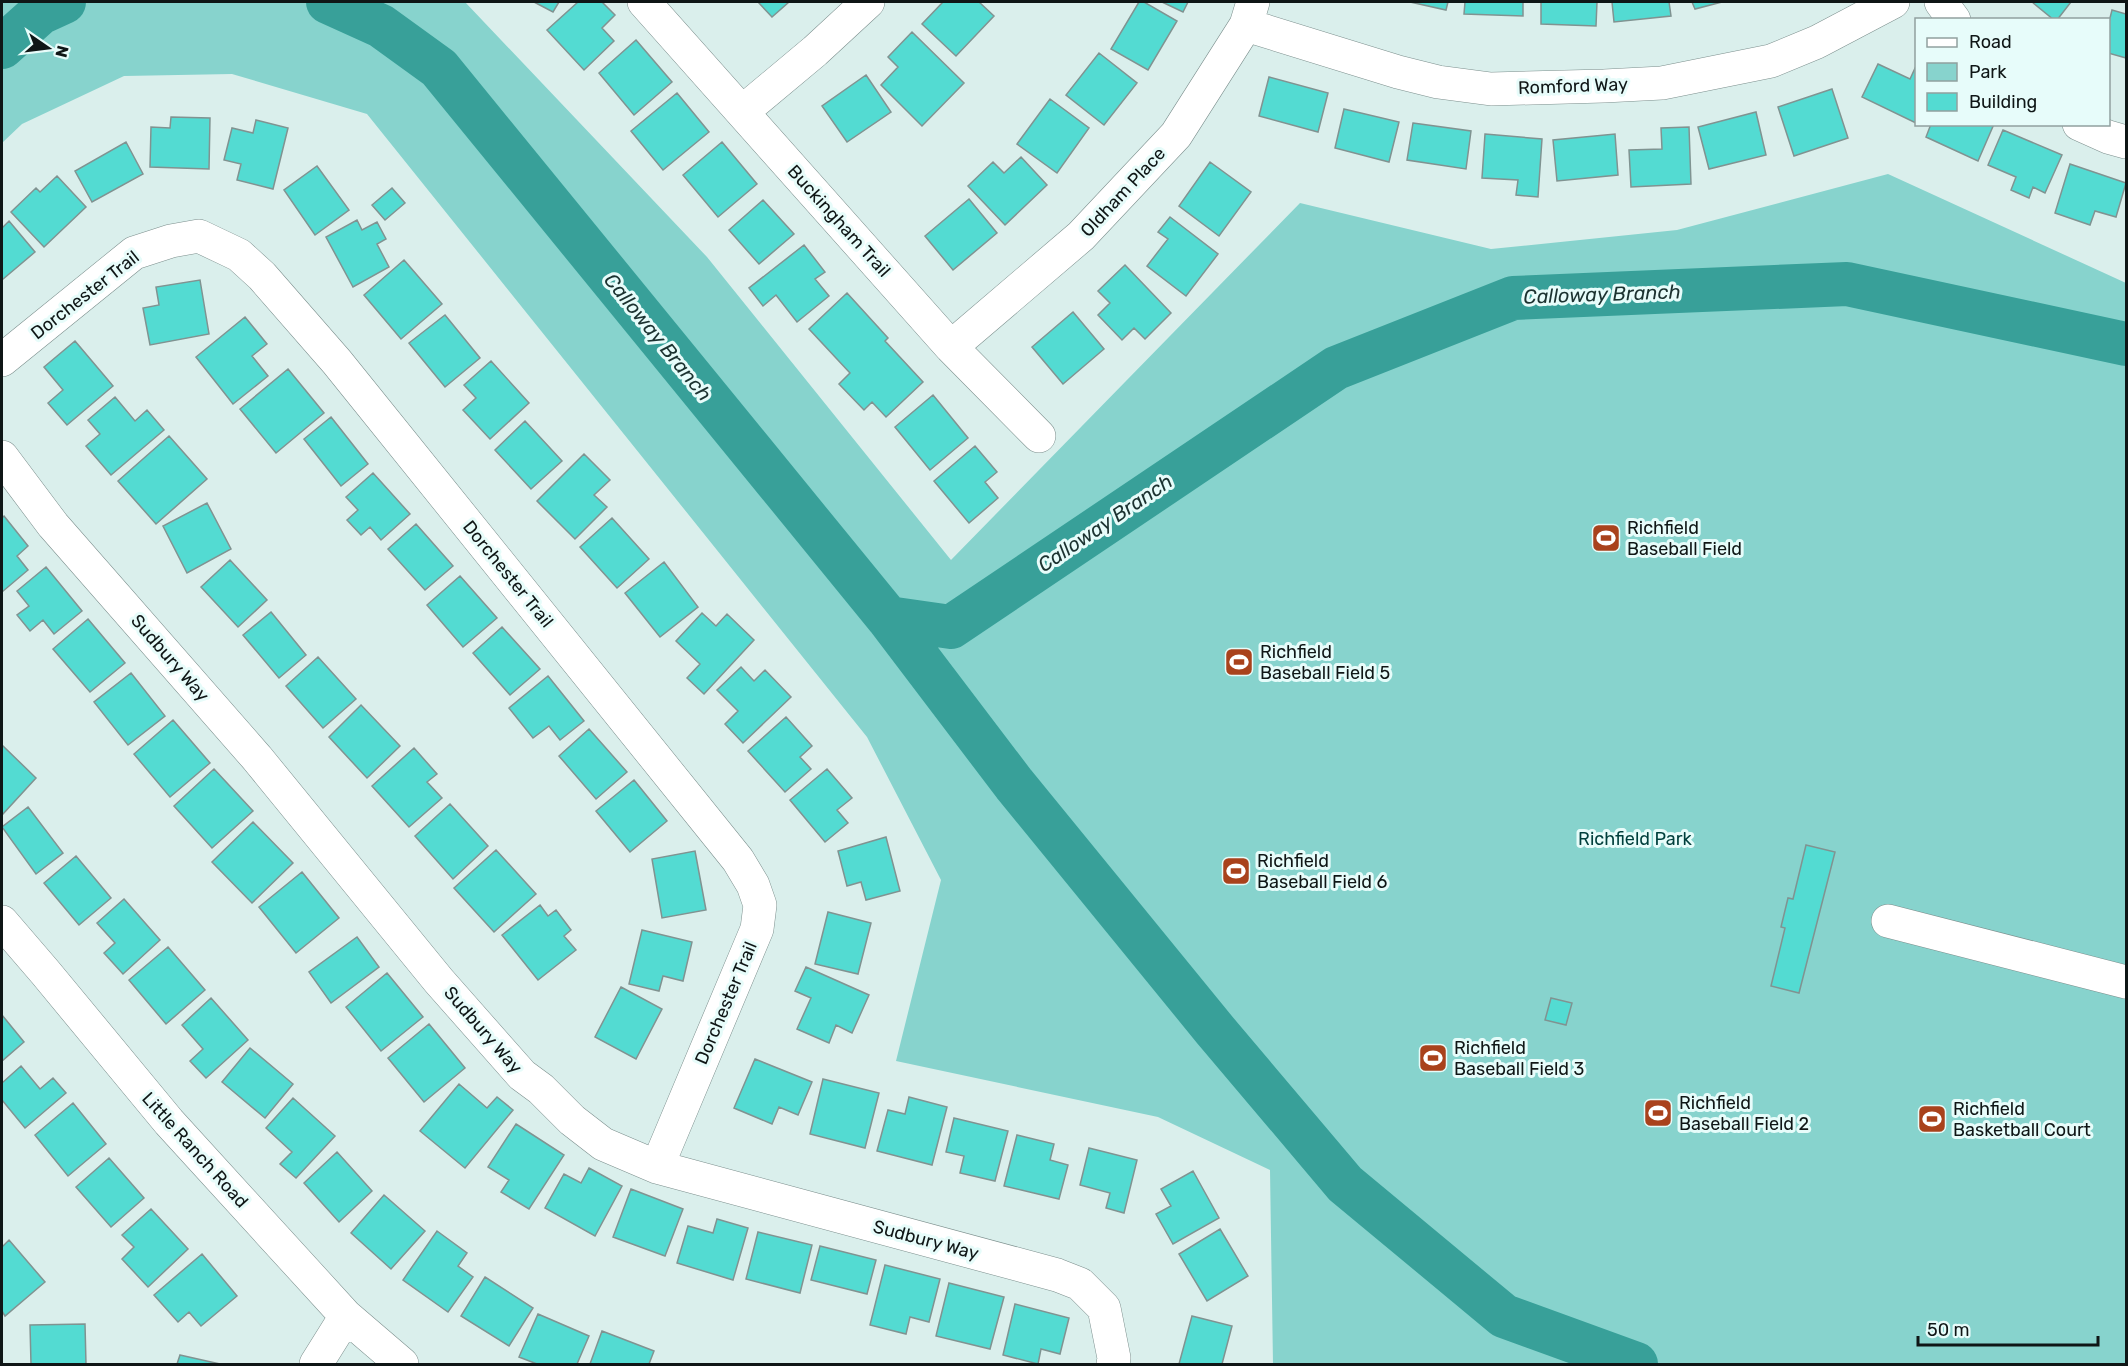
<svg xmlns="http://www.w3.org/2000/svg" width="2128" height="1366" font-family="Rubik,sans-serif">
	<rect width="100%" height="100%" fill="#daefec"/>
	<!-- green -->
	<path fill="#87d3cd" d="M2,2H465L707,257L951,560L1300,203L1491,249L1677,230L1888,174L2126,283V1364H1273L1270,1170L1158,1117L896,1061L941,880L867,737L367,114L232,74L124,76L22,124L2,143Z"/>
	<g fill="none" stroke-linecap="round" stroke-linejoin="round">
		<!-- river -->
		<path stroke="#38a099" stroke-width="44" d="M328,2L381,26L439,68L888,618L1014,784L1214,1029L1345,1184L1504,1316L1636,1364
			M2,47L40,13L64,2
			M888,618L951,627L1336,368L1513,298L1847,284L2126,344"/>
	</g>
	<!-- building -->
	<path fill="#53dbd2" stroke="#809391" stroke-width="1.5" d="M534,2H559L553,12Z
		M578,2H602L615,15L602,28L614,41L584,70L547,30Z
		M758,2H789L772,17Z
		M943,2H979L994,16L956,56L922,24Z
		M1139,2H1144L1177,21L1148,70L1111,49Z
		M1162,2H1188L1183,12Z
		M1410,2H1448L1446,10Z
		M1465,2H1523V16L1464,14Z
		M1541,2H1597L1596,26L1541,24Z
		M1612,2H1669L1671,16L1614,22Z
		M1692,2H1722L1695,9Z
		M2032,2H2071L2057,20H2054Z
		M2112,10L2126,14V58L2108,53V26Z
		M912,32L964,83L922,126L881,85L898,67L888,57Z
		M636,40L672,82L634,115L599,73Z
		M1099,53L1137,83L1104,125L1066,95Z
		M1878,64L1910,79L1916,66V123L1862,97Z
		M866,75L891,112L847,142L822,106Z
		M1269,77L1328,93L1318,132L1259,116Z
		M1832,89L1848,138L1794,156L1778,107Z
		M677,93L709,132L663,170L631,131Z
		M1050,99L1089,128L1057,173L1017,144Z
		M1344,109L1399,122L1389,162L1335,148Z
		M1756,112L1766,155L1709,169L1698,127Z
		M171,117L210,118L209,169L150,167L151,127L170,128Z
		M256,120L288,128L273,189L237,180L241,164L224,160L232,128L253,133Z
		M1413,123L1471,131L1466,169L1407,160Z
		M1931,124H1994L1978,161L1926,137Z
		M1689,127L1691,184L1631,187L1629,150L1662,149L1661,128Z
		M2003,130L2062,155L2045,193L2033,187L2029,198L2011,190L2016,177L1988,165Z
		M1485,134L1542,139L1538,197L1516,195L1518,180L1482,178Z
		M1615,134L1618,175L1557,181L1553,140Z
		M126,142L143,174L92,202L75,171Z
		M722,142L757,184L718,217L683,175Z
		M1021,157L1047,185L1005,225L968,186L993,162L1004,173Z
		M1210,162L1251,192L1219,236L1179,206Z
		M2070,164L2126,183L2116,217L2095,211L2090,225L2055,213Z
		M317,166L349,210L315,235L284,190Z
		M57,176L86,207L44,247L11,212L36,188L40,192Z
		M392,188L405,203L385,220L372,205Z
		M969,199L997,233L953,270L925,236Z
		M763,200L794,234L759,264L729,230Z
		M1170,217L1218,254L1186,296L1147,266L1168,239L1158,232Z
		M357,220L362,230L377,222L386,239L377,244L389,267L353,287L326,237Z
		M9,221L35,252L2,280V228Z
		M804,245L825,272L815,279L829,296L797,322L776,295L763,306L749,288Z
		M404,260L442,304L401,339L364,295Z
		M1125,265L1171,313L1145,339L1134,328L1122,340L1098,315L1110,303L1098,291Z
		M200,280L209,334L150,345L143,308L159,305L156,287Z
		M847,293L888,338L885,341L923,382L886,417L872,402L864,410L839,384L850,373L809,329Z
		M1073,312L1104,349L1063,384L1032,347Z
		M445,315L480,358L445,387L409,343Z
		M245,317L267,344L252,356L268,376L233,404L196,357Z
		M75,341L113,386L67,425L48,403L63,390L44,367Z
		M491,361L529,403L490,439L463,410L476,398L464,385Z
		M288,369L324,413L276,453L240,409Z
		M933,395L968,438L930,470L895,427Z
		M115,397L135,421L147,410L164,430L111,475L86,446L100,434L88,420Z
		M331,417L368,464L341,486L304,439Z
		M525,421L562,461L531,489L495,450Z
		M169,436L207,479L156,524L118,481Z
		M975,446L997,472L985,482L998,498L969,523L934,481Z
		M584,454L610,480L594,495L607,507L575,539L537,501Z
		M373,473L410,514L381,540L370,527L361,535L347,520L358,510L346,497Z
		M207,503L231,549L187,573L163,526Z
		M4,516L28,546L17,556L28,570L2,592V518Z
		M612,518L649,559L617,588L580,547Z
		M416,524L453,566L425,590L388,549Z
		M230,560L267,600L238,627L201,587Z
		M664,562L698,607L660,637L625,593Z
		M46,567L82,611L54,634L43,620L30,631L17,615L29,606L17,591Z
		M460,576L497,618L463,647L427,605Z
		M271,612L306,655L279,678L243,635Z
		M702,613L716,626L727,614L754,640L704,694L687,678L700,664L676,641Z
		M88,619L125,663L90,692L53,649Z
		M502,627L540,669L510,695L473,653Z
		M318,657L356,699L323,728L286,686Z
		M741,667L754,681L765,670L791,697L743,743L725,724L738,711L717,690Z
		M131,673L165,716L128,745L94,702Z
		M548,676L584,721L560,740L549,726L533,738L509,708Z
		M361,705L400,746L367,778L329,737Z
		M786,717L812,746L800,757L811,769L785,792L748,751Z
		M173,720L210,763L170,797L134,754Z
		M589,729L627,772L596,799L559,756Z
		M2,745L36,778L2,815Z
		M414,748L437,774L427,782L442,798L409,827L372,786Z
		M214,769L253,811L212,848L174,806Z
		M827,769L852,798L837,810L848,823L825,842L790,800Z
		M634,780L667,821L630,852L596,811Z
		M450,804L488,846L453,879L415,836Z
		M28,807L63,853L36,874L2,827Z
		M253,822L293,863L252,903L212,862Z
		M886,837L900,891L866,900L861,882L847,886L838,851Z
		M1806,845L1835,852L1799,993L1771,986L1785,928L1781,927L1788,898L1793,899Z
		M496,850L536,894L494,932L454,888Z
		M695,851L706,910L662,918L652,859Z
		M76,856L111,898L79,925L44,883Z
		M302,872L339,918L296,953L259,907Z
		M124,899L160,940L123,974L104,953L115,943L97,923Z
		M540,905L548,916L556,910L571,930L564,936L576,950L538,980L502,935Z
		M828,912L871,923L858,974L815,964Z
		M642,930L692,942L683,981L663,976L659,991L629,984Z
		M357,937L379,967L331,1003L309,972Z
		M168,947L205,990L166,1024L129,980Z
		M806,967L869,995L852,1033L836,1025L829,1043L797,1029L811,998L795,991Z
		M387,973L423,1017L381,1051L346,1007Z
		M621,987L662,1009L636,1059L595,1037Z
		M211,998L248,1040L206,1078L190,1061L203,1049L182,1025Z
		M1551,998L1572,1003L1566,1025L1545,1020Z
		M2,1015L24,1042L2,1061Z
		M429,1024L465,1068L424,1102L388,1058Z
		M250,1048L293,1084L265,1118L222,1082Z
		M755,1059L812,1082L798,1115L779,1107L772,1124L734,1108Z
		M21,1066L40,1089L53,1078L66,1093L25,1128L2,1100V1083Z
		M823,1079L879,1093L865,1148L810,1134Z
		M459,1084L487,1108L497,1097L513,1110L465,1168L420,1131Z
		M909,1097L947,1107L932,1165L877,1151L888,1110L905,1114Z
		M293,1098L335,1136L296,1178L280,1164L292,1152L266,1128Z
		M73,1103L106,1144L68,1176L35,1135Z
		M954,1118L1008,1131L995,1181L960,1173L964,1156L946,1152Z
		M516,1124L564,1155L529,1209L501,1192L509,1180L488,1167Z
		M1017,1135L1054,1144L1050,1160L1068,1165L1059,1199L1004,1186Z
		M1089,1148L1137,1160L1124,1213L1106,1208L1110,1193L1080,1185Z
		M337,1152L372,1191L339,1222L304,1183Z
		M109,1158L144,1198L111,1227L76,1187Z
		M589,1168L622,1186L595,1236L545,1208L564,1174L581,1183Z
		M1193,1171L1219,1218L1173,1244L1156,1214L1171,1206L1161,1189Z
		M631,1189L683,1209L665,1256L613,1237Z
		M384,1195L425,1231L391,1269L351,1233Z
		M151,1209L188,1249L148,1287L122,1259L134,1247L122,1235Z
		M717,1219L748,1228L733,1280L677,1263L688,1226L713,1233Z
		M1220,1229L1248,1276L1207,1301L1179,1254Z
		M437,1231L467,1253L458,1266L473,1277L448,1312L403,1280Z
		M758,1232L812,1245L800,1293L746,1279Z
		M9,1240L45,1282L5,1316L2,1311V1247Z
		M820,1246L876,1260L867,1294L811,1280Z
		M202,1254L237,1296L201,1326L189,1312L178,1322L154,1295Z
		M885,1265L940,1279L929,1322L910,1317L906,1334L870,1325Z
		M485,1277L533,1308L509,1346L461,1316Z
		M949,1283L1004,1297L990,1349L936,1336Z
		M1015,1304L1069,1318L1060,1354L1041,1349L1038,1364L1003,1355Z
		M538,1314L589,1336L577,1364H537L519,1357Z
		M1192,1316L1232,1326L1222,1364H1179Z
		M85,1324L86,1364H31L30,1325Z
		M602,1331L654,1351L649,1364H590Z
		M180,1355L220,1364H177Z"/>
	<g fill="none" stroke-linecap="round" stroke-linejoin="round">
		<!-- minor casing -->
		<g stroke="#7c8f8d" stroke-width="34">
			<path id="minor" d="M644,2L951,347L1039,436
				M1941,2L1954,20
				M1246,25L1398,72L1438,82L1491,89L1604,86L1662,83L1771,61L1817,42L1893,2
				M742,112L815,51L868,2
				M2079,124L2108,137L2126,142
				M951,347L1081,236L1176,135L1246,25L1253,2
				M2,360L134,253L171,241L199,236L239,255L262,276L337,362L738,860L753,885L760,905L757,929L657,1167
				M2,457L53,525L257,758L439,981L522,1075L541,1089L572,1120L603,1144L657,1167L1057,1275L1080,1284L1104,1308L1114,1358L1113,1364
				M1888,921L2126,982
				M2,922L45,972L169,1122L346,1316L402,1364
				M316,1364L346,1316"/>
		</g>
		<!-- minor -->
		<use href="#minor" stroke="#fff" stroke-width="33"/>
	</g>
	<!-- icons -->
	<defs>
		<g id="stadium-square" transform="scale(1.5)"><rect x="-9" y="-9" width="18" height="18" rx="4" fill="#a9421c" stroke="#e7fcfa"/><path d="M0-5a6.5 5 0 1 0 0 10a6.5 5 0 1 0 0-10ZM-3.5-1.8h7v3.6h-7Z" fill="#fff"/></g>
	</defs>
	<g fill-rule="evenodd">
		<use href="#stadium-square" x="1606" y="538"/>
		<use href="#stadium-square" x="1239" y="662"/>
		<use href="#stadium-square" x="1236" y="871"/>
		<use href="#stadium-square" x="1433" y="1058"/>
		<use href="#stadium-square" x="1658" y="1113"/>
		<use href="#stadium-square" x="1932" y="1119"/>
	</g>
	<g text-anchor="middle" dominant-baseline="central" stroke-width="6" stroke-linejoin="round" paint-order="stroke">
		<!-- street labels -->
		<g font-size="18" fill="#0f1616" stroke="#e7fcfa">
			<text transform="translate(1573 86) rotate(-2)">Romford Way</text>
			<text transform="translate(1123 192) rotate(-47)">Oldham Place</text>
			<text transform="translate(839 221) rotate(48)">Buckingham Trail</text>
			<text transform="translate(85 295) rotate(-38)">Dorchester Trail</text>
			<text transform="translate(508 574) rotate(51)">Dorchester Trail</text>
			<text transform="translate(170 658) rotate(49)">Sudbury Way</text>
			<text transform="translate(726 1003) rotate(-67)">Dorchester Trail</text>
			<text transform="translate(483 1030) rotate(49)">Sudbury Way</text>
			<text transform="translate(195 1150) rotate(48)">Little Ranch Road</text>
			<text transform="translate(926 1240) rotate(15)">Sudbury Way</text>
		</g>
		<!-- poi labels -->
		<g font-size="18" fill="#0f1616" stroke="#e7fcfa" text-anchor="start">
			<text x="1627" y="528">Richfield<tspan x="1627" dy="21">Baseball Field</tspan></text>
			<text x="1260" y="652">Richfield<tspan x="1260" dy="21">Baseball Field 5</tspan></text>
			<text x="1257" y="861">Richfield<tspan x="1257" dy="21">Baseball Field 6</tspan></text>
			<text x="1454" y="1048">Richfield<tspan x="1454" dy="21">Baseball Field 3</tspan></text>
			<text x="1679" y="1103">Richfield<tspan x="1679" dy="21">Baseball Field 2</tspan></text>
			<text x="1953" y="1109">Richfield<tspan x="1953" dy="21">Basketball Court</tspan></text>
		</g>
		<!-- park labels -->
		<g font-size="18" fill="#003f3c" stroke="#e7fcfa">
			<text x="1635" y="839">Richfield Park</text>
		</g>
		<!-- water labels -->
		<g font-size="20" font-style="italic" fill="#1b3230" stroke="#e7fcfa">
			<text transform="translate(1602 294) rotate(-2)">Calloway Branch</text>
			<text transform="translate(658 337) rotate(51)">Calloway Branch</text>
			<text transform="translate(1105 523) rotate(-34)">Calloway Branch</text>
		</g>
	</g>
	<!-- border -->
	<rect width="2128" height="1366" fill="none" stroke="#0f1616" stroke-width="6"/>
	<!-- legend -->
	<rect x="1915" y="18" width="195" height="108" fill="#e7fcfa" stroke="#91a09f" stroke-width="1.5"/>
	<rect x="1927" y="38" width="30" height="9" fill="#ffffff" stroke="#91a09f" stroke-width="1.5"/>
	<text x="1969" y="48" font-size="18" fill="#0f1616">Road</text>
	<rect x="1927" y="63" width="30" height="18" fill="#87d3cd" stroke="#91a09f" stroke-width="1.5"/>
	<text x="1969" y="78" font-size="18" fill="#0f1616">Park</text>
	<rect x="1927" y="93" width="30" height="18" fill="#53dbd2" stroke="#91a09f" stroke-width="1.5"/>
	<text x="1969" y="108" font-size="18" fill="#0f1616">Building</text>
	<!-- north arrow -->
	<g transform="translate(48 48) rotate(104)" stroke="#e7fcfa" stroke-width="4.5" paint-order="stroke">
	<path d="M0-4.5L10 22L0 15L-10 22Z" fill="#0f1616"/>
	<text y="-9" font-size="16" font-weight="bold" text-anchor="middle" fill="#0f1616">N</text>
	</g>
	<!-- scale -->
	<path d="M1918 1336v9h180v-9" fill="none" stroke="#0f1616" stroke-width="3"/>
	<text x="1927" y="1336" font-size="18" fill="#0f1616" stroke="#e7fcfa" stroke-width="4.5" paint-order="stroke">50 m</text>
</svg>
